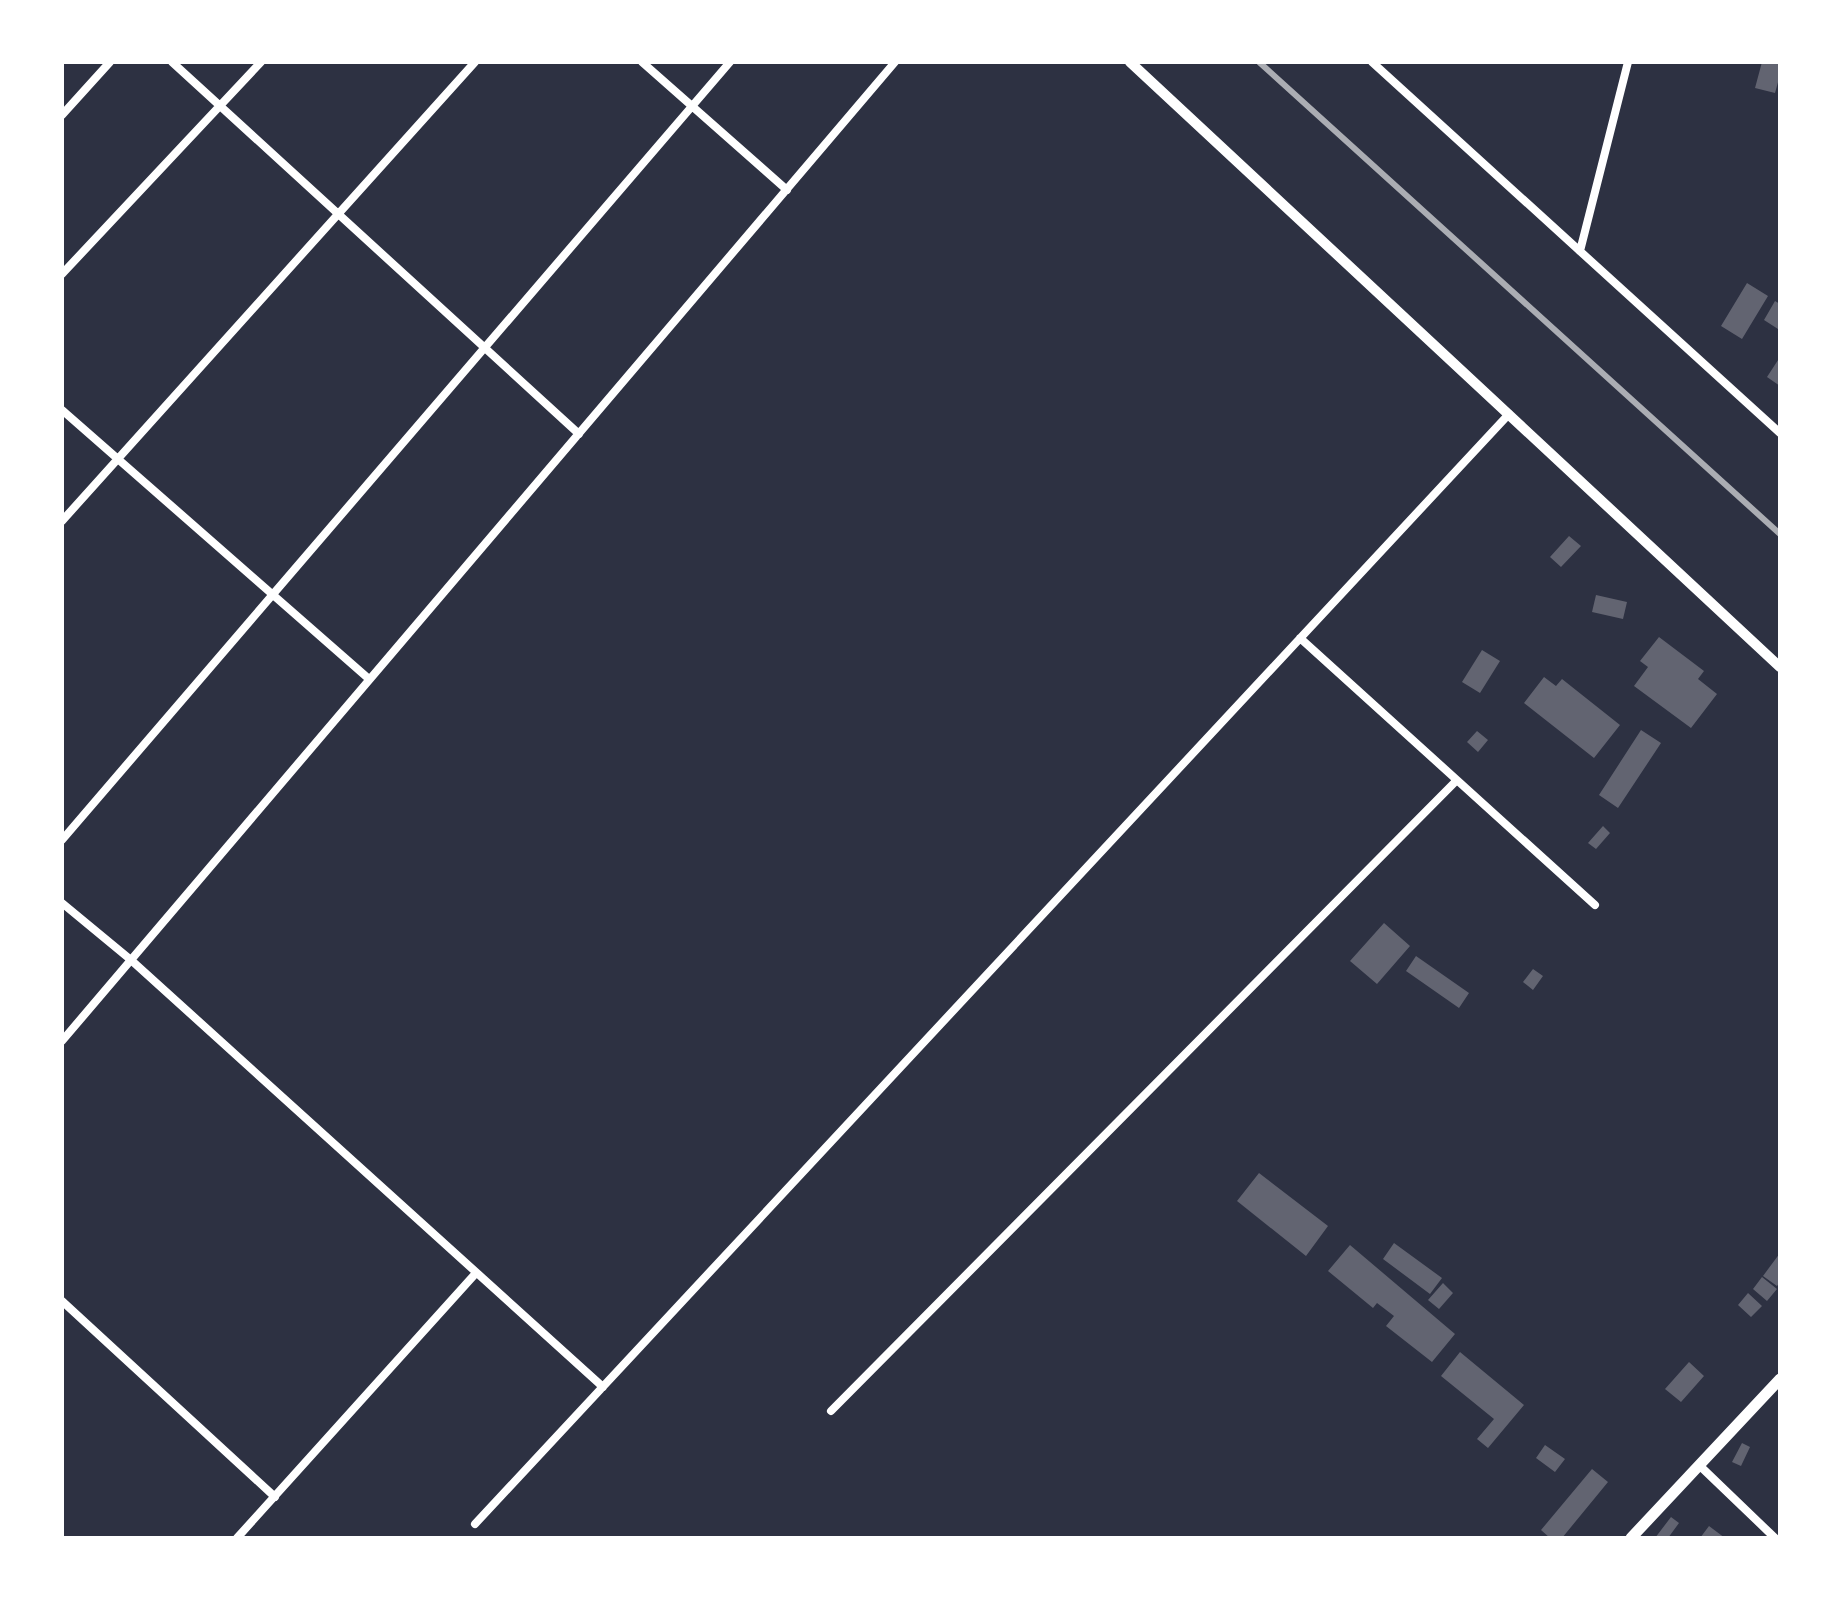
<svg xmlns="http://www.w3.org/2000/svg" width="1842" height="1600" font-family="'Nunito Sans',sans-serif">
	<rect width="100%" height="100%" fill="#2d3142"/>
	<!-- building -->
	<path fill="#626471" d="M1762,62H1780V75L1775,93L1755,88Z
		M1747,283L1768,296L1742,339L1721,326Z
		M1775,301L1780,304L1778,329L1764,320Z
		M1780,357V386L1767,377Z
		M1569,536L1581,546L1561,567L1550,557Z
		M1596,595L1627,602L1623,619L1592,612Z
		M1659,637L1704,671L1698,679L1717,694L1691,728L1634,686L1648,667L1640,661Z
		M1482,650L1500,661L1480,693L1462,682Z
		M1544,677L1556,686L1562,679L1620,725L1594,758L1524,703Z
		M1641,730L1661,743L1618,808L1599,795Z
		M1477,731L1488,740L1478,752L1467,742Z
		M1603,826L1610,833L1596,849L1588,843Z
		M1384,923L1410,946L1377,984L1350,961Z
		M1416,956L1469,993L1459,1008L1406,971Z
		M1533,969L1543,976L1533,990L1523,982Z
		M1259,1173L1328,1226L1306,1256L1237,1201Z
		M1394,1243L1442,1278L1430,1294L1383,1259Z
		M1350,1245L1455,1334L1432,1362L1386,1326L1394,1316L1377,1303L1373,1308L1328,1271Z
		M1780,1253V1282L1777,1286L1763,1276Z
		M1762,1277L1777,1289L1767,1301L1753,1289Z
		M1443,1283L1453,1293L1439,1309L1428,1300Z
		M1748,1293L1762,1306L1751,1317L1738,1305Z
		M1460,1352L1524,1405L1488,1448L1477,1439L1494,1419L1441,1376Z
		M1689,1362L1704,1376L1681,1402L1665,1389Z
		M1742,1443L1750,1447L1741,1466L1732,1462Z
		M1545,1445L1565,1459L1555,1472L1536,1458Z
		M1592,1469L1608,1482L1562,1538H1550L1541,1530Z
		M1671,1517L1679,1523L1668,1538H1655Z
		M1709,1526L1725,1538H1700Z"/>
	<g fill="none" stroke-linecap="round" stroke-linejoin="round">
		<!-- minor -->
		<path stroke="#fff" stroke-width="8" d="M172,62L579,434
			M642,62L787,190
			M1372,62L1780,433
			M62,115L110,62
			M1580,251L1628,62
			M62,274L261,62
			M62,410L369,679
			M62,521L475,62
			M1300,638L1595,905
			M62,840L730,62
			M62,903L131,960L603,1387
			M62,1041L895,62
			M62,1301L275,1497
			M831,1411L1457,780
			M1699,1465L1775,1538
			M475,1524L1509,414
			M237,1538L476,1273"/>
		<!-- tertiary -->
		<path stroke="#fff" stroke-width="10" d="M1130,62L1780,667"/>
		<!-- secondary -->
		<path stroke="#fff" stroke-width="11" d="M1631,1538L1780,1379"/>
		<!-- rail -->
		<path stroke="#abadb3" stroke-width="6" d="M1259,62L1780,534"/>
	</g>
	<!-- border -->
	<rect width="1842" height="1600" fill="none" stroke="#ffffff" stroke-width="128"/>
</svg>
